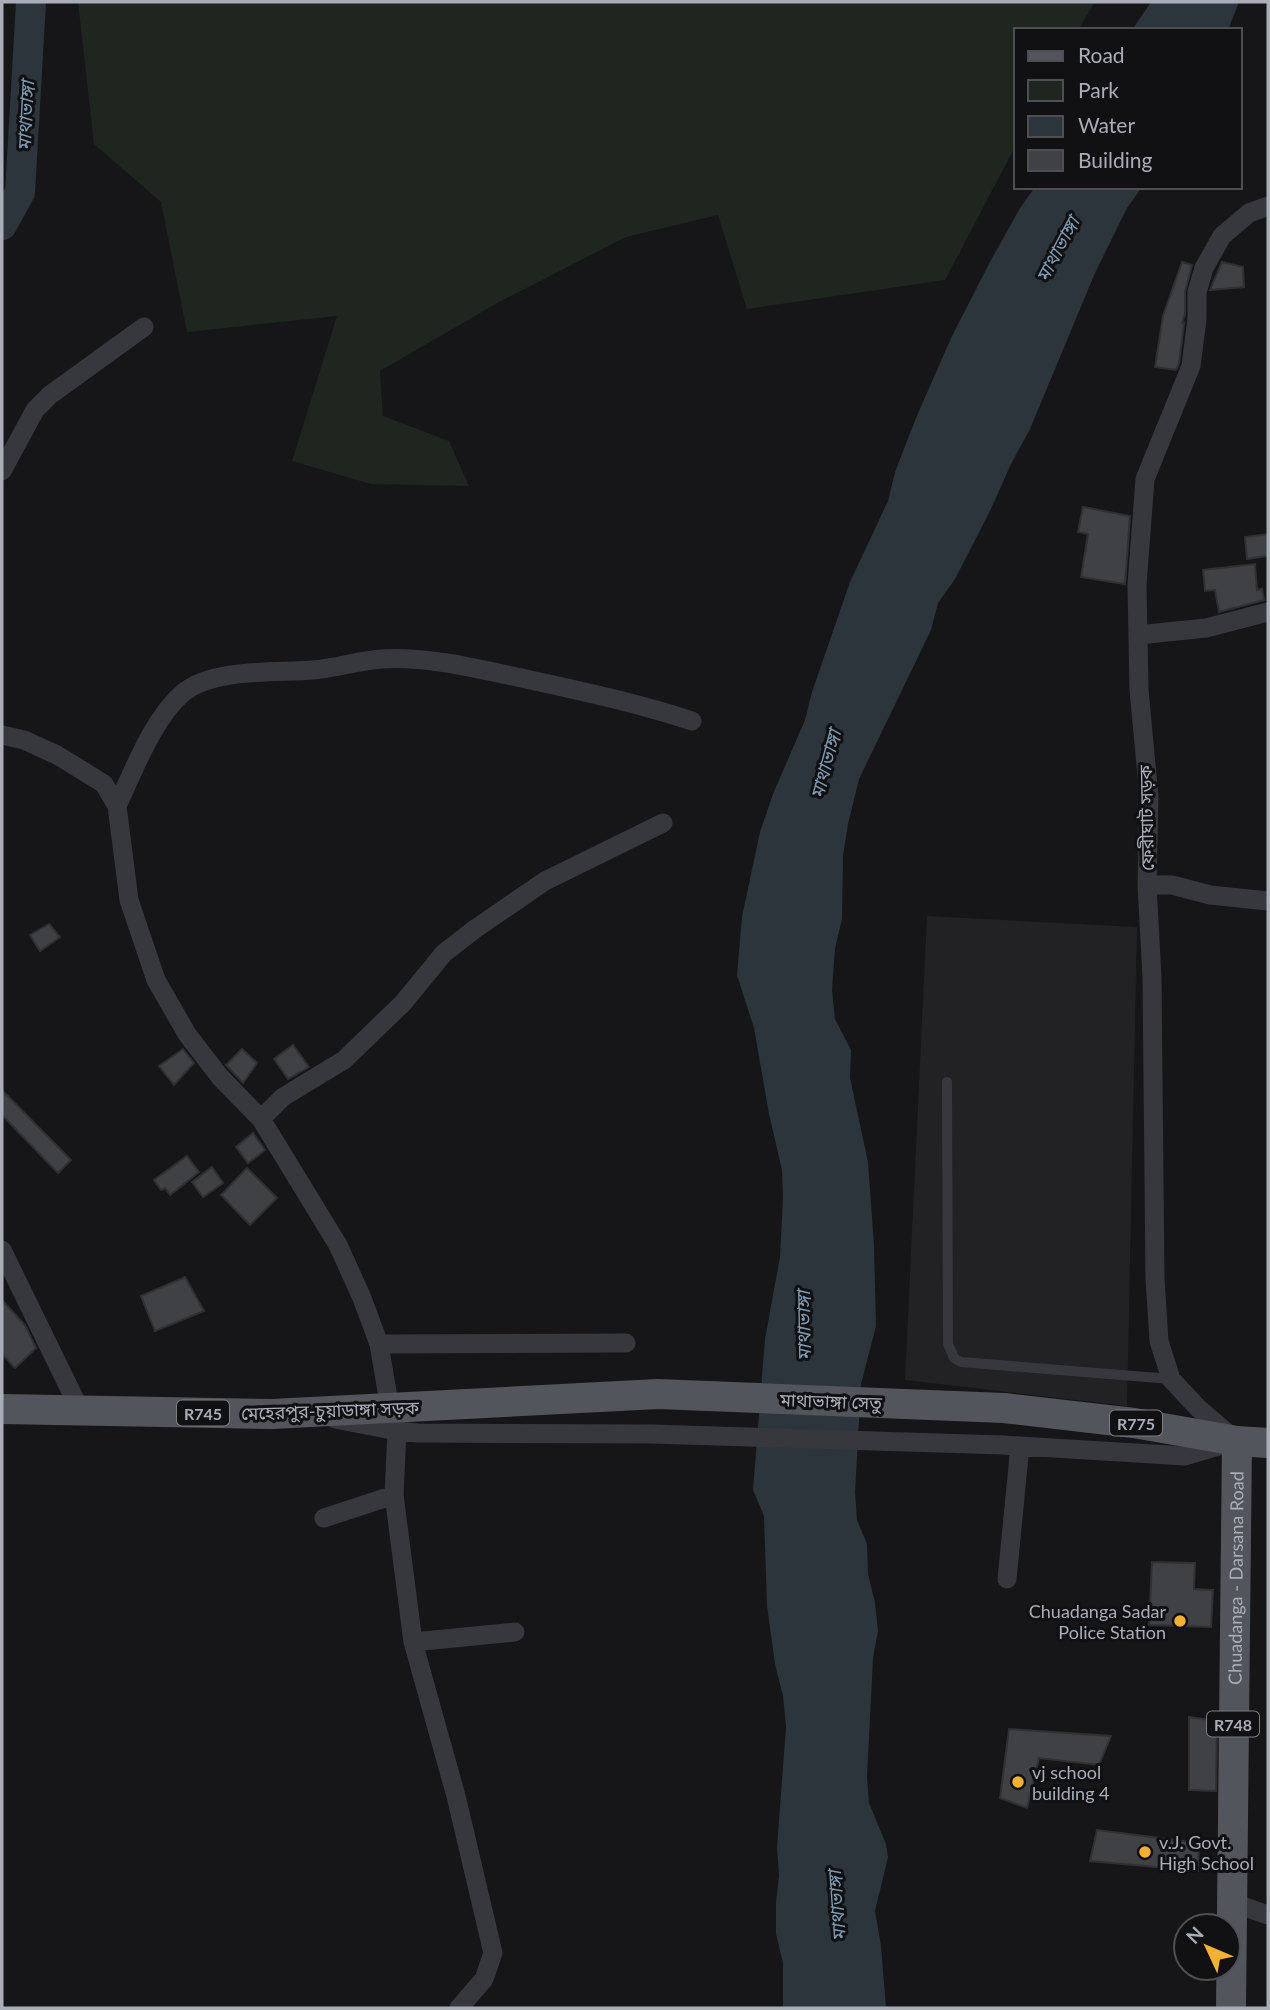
<svg xmlns="http://www.w3.org/2000/svg" width="1270" height="2010" font-family="Lato,'Noto Sans Bengali',sans-serif">
	<rect width="100%" height="100%" fill="#161618"/>
	<!-- built -->
	<path fill="#222225" d="M927,916L1137,927L1127,1406L905,1380Z"/>
	<!-- green -->
	<path fill="#1e261f" d="M78,2H1095L1078,30H1016V145L945,280L747,309L718,215L626,237L499,302L380,371L383,416L449,441L469,486L371,484L292,461L337,316L187,332L161,202L94,144Z"/>
	<!-- water -->
	<path fill="#2c353c" d="M1151,2H1239L1228,30H1132Z
		M1035,187H1142L1127,208L1095,273L1030,429L1011,464L990,511L955,579L938,603L931,630L859,779L848,824L843,856L842,919L835,948L832,990L835,1019L851,1050L850,1078L868,1162L874,1245L876,1326L861,1384L855,1492L857,1520L867,1544L868,1574L875,1603L878,1631L873,1658L867,1777L869,1803L886,1844L888,1857L875,1911L881,1946L886,2008H783V1963L776,1934V1903L779,1875L777,1847L786,1727L783,1696L775,1664L767,1606L764,1516L753,1490L765,1339L780,1257L783,1199L782,1170L769,1114L754,1028L737,975L742,917L760,832L773,794L805,720L812,692L850,582L888,501L895,472L916,418L952,336L990,262L1020,208Z"/>
	<g fill="none" stroke-linecap="round" stroke-linejoin="round">
		<!-- river -->
		<path stroke="#2c353c" stroke-width="30" d="M2,225L20,192L31,2"/>
	</g>
	<!-- building -->
	<path fill="#404145" stroke="#303034" stroke-width="2" d="M1182,262L1192,265L1185,292V314L1182,323H1184L1179,363L1176,370L1155,367L1163,316Z
		M1222,262L1243,267L1244,287L1210,290Z
		M1083,507L1130,516L1125,584L1081,577L1088,534L1078,532Z
		M1268,534V556L1247,559L1245,537Z
		M1255,564L1257,590L1262,589L1264,600L1219,612L1215,590L1205,591L1203,570Z
		M49,924L60,937L40,951L30,935Z
		M293,1045L309,1067L288,1079L274,1059Z
		M183,1049L194,1063L174,1085L159,1066Z
		M242,1049L257,1063L243,1083L226,1065Z
		M2,1090L71,1160L58,1173L2,1115Z
		M253,1133L265,1150L248,1163L236,1147Z
		M187,1156L199,1172L170,1195L165,1188L161,1190L154,1180Z
		M212,1167L223,1183L203,1197L192,1182Z
		M247,1168L277,1198L250,1225L221,1195Z
		M185,1277L204,1311L155,1331L141,1296Z
		M2,1300L25,1325L36,1348L15,1368L2,1354Z
		M1152,1562L1195,1563L1194,1589L1213,1590L1211,1627L1149,1625Z
		M1189,1717L1217,1721L1216,1791L1189,1790Z
		M1009,1729L1111,1736L1099,1765L1039,1758L1027,1808L1000,1798Z
		M1097,1830L1199,1843L1198,1871L1090,1861Z"/>
	<g fill="none" stroke-linecap="round" stroke-linejoin="round">
		<!-- lane -->
		<path stroke="#37383d" stroke-width="10" d="M947,1082L948,1344L954,1358L961,1362L1171,1379"/>
		<!-- street -->
		<path stroke="#37383d" stroke-width="19" d="M2,471L35,410L50,395L144,327
			M1138,635L1206,628L1268,612
			M2,735L24,740L57,755L104,784L117,806L129,900L156,980L187,1034L220,1077L261,1119L338,1245L362,1298L379,1344L390,1409
			M117,806C134,770 153,718 184,692C214,668 276,673 313,670C336,668 358,661 381,659C426,656 474,668 517,677C577,690 634,702 692,721
			M1147,885H1172L1210,895L1268,901
			M261,1119L283,1097L344,1060L403,1003L444,953L475,929L545,881L663,823
			M2,1250L80,1410
			M379,1344L626,1343
			M335,1419L397,1431L418,1433L652,1434L1003,1445L1185,1456L1229,1443
			M397,1431L394,1495L413,1642L456,1796L493,1953L484,1979L459,2008
			M1233,1438L1198,1408L1171,1379L1159,1341L1155,1279L1152,977L1147,885L1149,797L1139,690L1137,585L1145,479L1191,366L1197,319V292L1204,268L1222,236L1249,213L1268,206
			M324,1518L394,1495
			M1007,1579L1020,1446
			M413,1642L515,1632
			M1231,1902L1268,1915"/>
		<!-- primary -->
		<g stroke="#53555c" stroke-width="30">
			<path d="M2,1409L272,1414L658,1394L1004,1408L1134,1423L1237,1441L1268,1443"/>
			<path id="s1" d="M1231,2008L1237,1441"/>
		</g>
	</g>
	<!-- markers -->
	<g fill="#f2b134" stroke="#111113" stroke-width="2.5">
		<circle cx="1180" cy="1621" r="7"/>
		<circle cx="1018" cy="1782" r="7"/>
		<circle cx="1145" cy="1852" r="7"/>
	</g>
	<g text-anchor="middle" dominant-baseline="central" stroke-width="6" stroke-linejoin="round" paint-order="stroke">
		<!-- shield labels -->
		<g fill="#111113" stroke="#7b7e86" stroke-width="2">
			<rect x="177" y="1400.5" width="52" height="25" rx="5"/>
			<rect x="1110" y="1410.5" width="52" height="25" rx="5"/>
			<rect x="1207" y="1711.5" width="52" height="25" rx="5"/>
		</g>
		<g font-size="16" font-weight="bold" fill="#a8adb8">
			<text x="203" y="1413">R745</text>
			<text x="1136" y="1423">R775</text>
			<text x="1233" y="1724">R748</text>
		</g>
		<!-- street labels -->
		<g font-size="18" fill="#a8adb8" stroke="#111113">
			<text transform="translate(1146 818) rotate(-91)">ফেরীঘাট সড়ক</text>
			<text transform="translate(831 1401) rotate(2)">মাথাভাঙ্গা সেতু</text>
			<text transform="translate(330 1410) rotate(-2)">মেহেরপুর-চুয়াডাঙ্গা সড়ক</text>
			<text stroke="none"><textPath href="#s1" startOffset="430">Chuadanga - Darsana Road</textPath></text>
		</g>
		<!-- poi labels -->
		<g font-size="18" fill="#a8adb8" stroke="#111113" text-anchor="start">
			<text x="1166" y="1611" text-anchor="end">Chuadanga Sadar<tspan x="1166" dy="21">Police Station</tspan></text>
			<text x="1032" y="1772">vj school<tspan x="1032" dy="21">building 4</tspan></text>
			<text x="1159" y="1842">v.J. Govt.<tspan x="1159" dy="21">High School</tspan></text>
		</g>
		<!-- water labels -->
		<g font-size="19" font-style="italic" fill="#7f9bb3" stroke="#111113">
			<text transform="translate(25 116) rotate(-87)">মাথাভাঙ্গা</text>
			<text transform="translate(1057 249) rotate(-62)">মাথাভাঙ্গা</text>
			<text transform="translate(825 764) rotate(-75)">মাথাভাঙ্গা</text>
			<text transform="translate(803 1326) rotate(-91)">মাথাভাঙ্গা</text>
			<text transform="translate(836 1906) rotate(-94)">মাথাভাঙ্গা</text>
		</g>
	</g>
	<!-- border -->
	<rect width="1270" height="2010" fill="none" stroke="#a8adb8" stroke-width="7"/>
	<!-- legend -->
	<rect x="1014" y="28" width="228" height="161" fill="#111113" stroke="#4d4f55" stroke-width="2"/>
	<rect x="1028" y="51" width="35" height="10" fill="#53555c" stroke="#4d4f55" stroke-width="2"/>
	<text x="1078" y="63" font-size="21" fill="#a8adb8">Road</text>
	<rect x="1028" y="80" width="35" height="21" fill="#1e261f" stroke="#4d4f55" stroke-width="2"/>
	<text x="1078" y="98" font-size="21" fill="#a8adb8">Park</text>
	<rect x="1028" y="116" width="35" height="21" fill="#2c353c" stroke="#4d4f55" stroke-width="2"/>
	<text x="1078" y="133" font-size="21" fill="#a8adb8">Water</text>
	<rect x="1028" y="150" width="35" height="21" fill="#404145" stroke="#4d4f55" stroke-width="2"/>
	<text x="1078" y="168" font-size="21" fill="#a8adb8">Building</text>
	<!-- north arrow -->
	<g transform="translate(1207 1947) rotate(314)"><circle r="33" fill="#111113" stroke="#4d4f55" stroke-width="2"/>
	<path d="M0-5L12 26L0 18L-12 26Z" fill="#f2b134"/>
	<text y="-10" font-size="19" font-weight="bold" text-anchor="middle" fill="#a8adb8">N</text>
	</g>
</svg>
